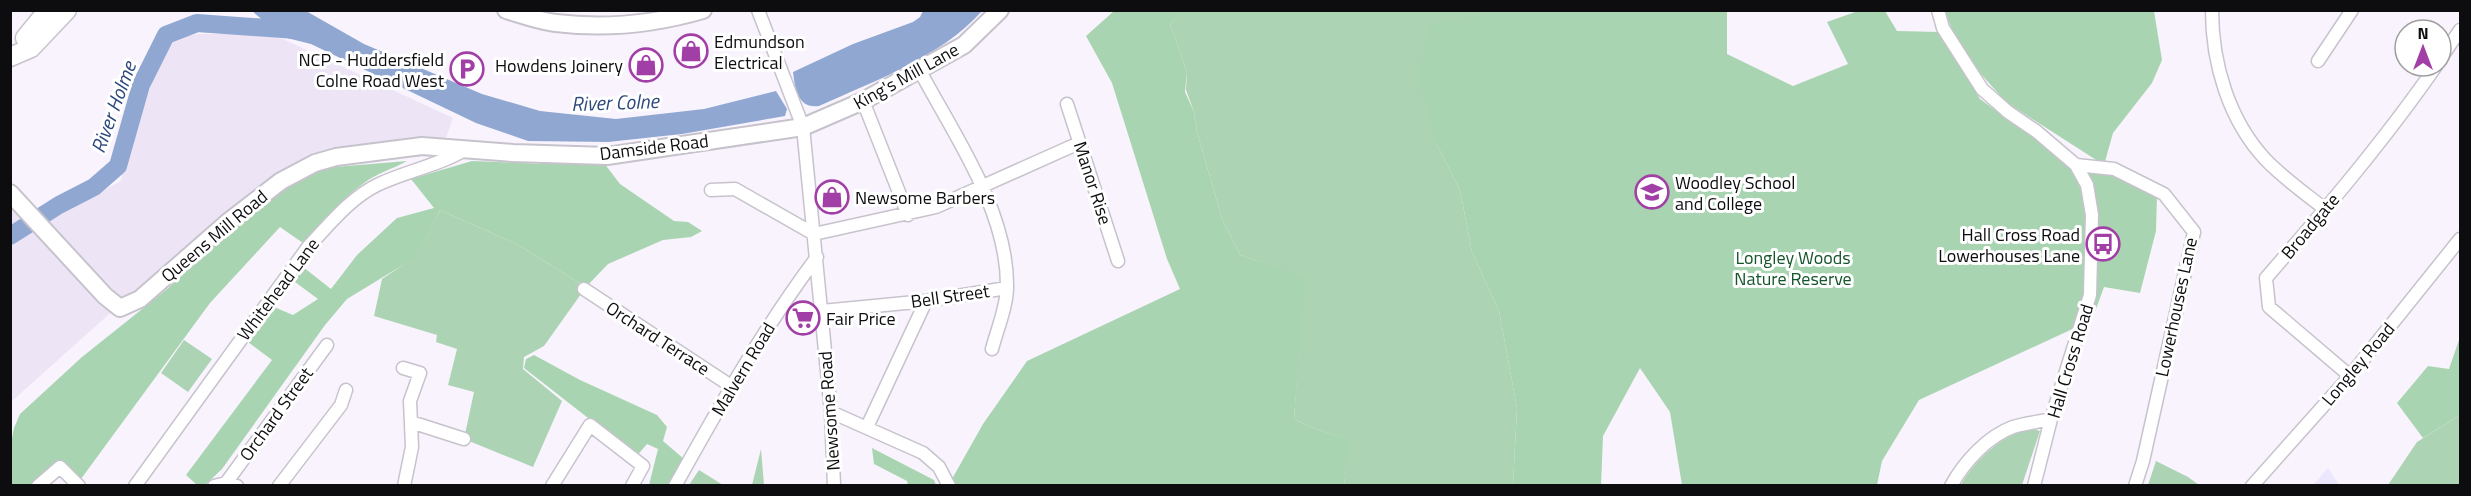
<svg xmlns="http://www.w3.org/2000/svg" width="2471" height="496" font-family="'Titillium Web',sans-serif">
	<rect width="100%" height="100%" fill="#f8f3fd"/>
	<!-- built -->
	<path fill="#ede5f5" d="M198,34H255L283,39L453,118L446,138L330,151L209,234L117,307L11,402L10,203L33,230L47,220L121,181L124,165L153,79L174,38Z"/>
	<!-- education -->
	<path fill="#ebe8fe" d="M2328,468L2339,485H2313Z"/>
	<!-- green -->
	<path fill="#acd4b4" d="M1181,10L1508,11L1437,145L1460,190L1472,252L1499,311L1517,408L1513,485H1344L1349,440L1313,428L1294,419L1300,332L1262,263L1240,255L1222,219L1197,132L1194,112L1186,90L1187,72L1170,24Z
		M440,210L517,244L586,287L544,346L524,357L523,369L562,401L533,467L464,439L474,392L448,385L457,349L436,342L437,335L374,316L382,279L416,256Z
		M184,340L212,359L188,392L161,373Z
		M2460,415V485H2388L2417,442Z
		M2030,428L2040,431L2022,485L1960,486C1976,459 2000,436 2030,428Z
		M761,449L764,485H752Z
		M2156,461L2188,477L2199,485H2148Z
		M699,470L723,485H689Z"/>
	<!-- forest -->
	<path fill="#a9d4b1" d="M1508,10H1727V54L1793,86L1848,64L1827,22L1858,11H1885L1897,31L1940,32L1980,99L2065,161L2112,171L2157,195L2156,231L2140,293L2104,287L2092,320L1919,400L1882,461L1877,485H1682L1670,412L1640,368L1603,436L1601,485H1513L1517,408L1499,311L1472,252L1460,190L1437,145L1419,79L1428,24Z
		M1114,11H1181L1170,24L1187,72L1185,92L1194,112L1197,132L1222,219L1240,255L1305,278L1294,419L1313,428L1350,440L1344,485L955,486L952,479L983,424L1027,361L1180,289L1167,259L1112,83L1086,36Z
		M1945,11H2154L2162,60L2152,83L2113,133L2104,165L2006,102L1981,74L1954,35Z
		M407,161C393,169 377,173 364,183C341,200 322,222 303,243L280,227L210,303L78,483L61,466L36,485H11L10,449L14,428L20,414L82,357L166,290L242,220L286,189L323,168Z
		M472,161L547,164L604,163L620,184L674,221L688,222L702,231L691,237L663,240L608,264L586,287L517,244L440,210L416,257L347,299L325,325L222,469L205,485H197L186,475L272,360L248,342L274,307L293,315L318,299L295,282L303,267L331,289L357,255L397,218L434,208L411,179Z
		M2460,337V415L2423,438L2397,403L2428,366L2449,369Z
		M534,355L580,380L657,415L667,427L663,441L684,459L669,485H649L658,449L647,444L635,458L606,432L524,368L526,359Z
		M872,448L934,480L936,485H908L907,481L874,464Z"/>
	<!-- water -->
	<path fill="#90a8d1" d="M252,11H306L364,44L482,94L540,111L616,119L704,109L776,91L787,109L785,116L682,134L608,142L528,141L476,123L311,44L283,37Z
		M923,11H982C940,58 876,80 819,106C798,109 795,89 793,72L853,44L913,22L920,17Z"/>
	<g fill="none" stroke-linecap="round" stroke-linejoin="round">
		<!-- river -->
		<path stroke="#90a8d1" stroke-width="18" d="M10,236L59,205L94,187L118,166L141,85L166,35L197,23L296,30"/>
		<!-- street casing -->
		<g stroke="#c7c3cc" stroke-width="15">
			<path id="street" d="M758,10L803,127L831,412L834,486
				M1938,10L1943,28L1982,89L2008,112L2036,131L2076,165L2087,185L2092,215L2090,295L2051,419L2034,486
				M2212,10C2212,64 2229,120 2265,159C2283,178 2306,194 2326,210
				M2441,58L2460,30
				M2318,61L2352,10
				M920,71C954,135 1008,211 1007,287C1007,306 997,330 992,349
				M863,101L908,215
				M1067,104L1118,261
				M2076,165L2114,169L2164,194L2194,232L2143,461L2135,486
				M711,190L735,189L814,234L936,207L1079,143
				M584,289L731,386
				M822,311L926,301L1007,288
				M403,368L420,373L410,401L412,447L404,486
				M2350,376L2269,307L2266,278C2325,210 2384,141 2436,66
				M831,412L923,453L939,467L949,486
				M411,422L464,439
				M867,427L926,301
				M226,483L327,345
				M38,486L60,467L79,486
				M135,486L308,247C329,225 349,199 377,185C406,171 438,166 466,149
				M214,486L226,483L237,486
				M279,486L341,405L346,390
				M552,486L590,425L643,466L632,486
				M675,486C719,407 763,329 817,257
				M1951,486C1964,462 1988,436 2013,427C2025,423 2039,422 2051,419
				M2252,486L2350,376L2460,239"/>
		</g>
		<!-- secondary casing -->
		<g stroke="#c7c3cc" stroke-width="20">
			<path id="secondary" d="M506,10C523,15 539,21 556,23C605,29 655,24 703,10
				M10,193L105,296L120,308L140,299L228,222L281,181L315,163L336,157L422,146L513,153L607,156L803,127L863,101L964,45L1000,10"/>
		</g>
		<!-- primary casing -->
		<g stroke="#c7c3cc" stroke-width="21">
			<path id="primary" d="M25,38L48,10
				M10,57L31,48L67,10"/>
		</g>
		<!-- street -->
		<use href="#street" stroke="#fff" stroke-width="12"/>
		<!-- secondary -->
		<use href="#secondary" stroke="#fff" stroke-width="16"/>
		<!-- primary -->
		<use href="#primary" stroke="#fff" stroke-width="18"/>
	</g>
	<!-- icons -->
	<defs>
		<g id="shop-ring" transform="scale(1.725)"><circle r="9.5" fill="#fff" stroke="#a13fa6" stroke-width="1.5"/><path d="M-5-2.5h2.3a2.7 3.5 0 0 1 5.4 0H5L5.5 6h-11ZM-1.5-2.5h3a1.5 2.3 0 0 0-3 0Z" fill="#a13fa6"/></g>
		<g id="parking-ring" transform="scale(1.725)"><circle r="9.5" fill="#fff" stroke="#a13fa6" stroke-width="1.5"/><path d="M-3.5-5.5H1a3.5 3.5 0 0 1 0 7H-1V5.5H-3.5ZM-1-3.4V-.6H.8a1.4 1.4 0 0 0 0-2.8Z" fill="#a13fa6"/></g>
		<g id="school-ring" transform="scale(1.725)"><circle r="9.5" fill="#fff" stroke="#a13fa6" stroke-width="1.5"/><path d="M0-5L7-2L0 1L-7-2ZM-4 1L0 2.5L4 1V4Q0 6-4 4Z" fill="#a13fa6"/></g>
		<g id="bus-ring" transform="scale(1.725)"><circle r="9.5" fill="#fff" stroke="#a13fa6" stroke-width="1.5"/><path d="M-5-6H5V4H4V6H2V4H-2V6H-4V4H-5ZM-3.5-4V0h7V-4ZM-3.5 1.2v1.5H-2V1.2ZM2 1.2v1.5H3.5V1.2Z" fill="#a13fa6"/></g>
		<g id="supermarket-ring" transform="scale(1.725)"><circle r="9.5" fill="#fff" stroke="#a13fa6" stroke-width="1.5"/><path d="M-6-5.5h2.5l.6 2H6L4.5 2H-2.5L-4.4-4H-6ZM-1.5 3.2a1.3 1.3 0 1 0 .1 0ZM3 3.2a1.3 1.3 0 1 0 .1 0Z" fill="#a13fa6"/></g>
	</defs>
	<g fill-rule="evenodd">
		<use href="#shop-ring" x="691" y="51"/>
		<use href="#shop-ring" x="646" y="65"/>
		<use href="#parking-ring" x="467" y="69"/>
		<use href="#school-ring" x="1652" y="192"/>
		<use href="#shop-ring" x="832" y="197"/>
		<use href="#bus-ring" x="2103" y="244"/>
		<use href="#supermarket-ring" x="803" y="318"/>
	</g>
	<g text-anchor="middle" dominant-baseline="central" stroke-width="6" stroke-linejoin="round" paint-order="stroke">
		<!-- poi labels -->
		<g font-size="18" fill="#0d0c0f" stroke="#fff" text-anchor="start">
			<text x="714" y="41">Edmundson<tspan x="714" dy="21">Electrical</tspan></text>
			<text x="444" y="59" text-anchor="end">NCP - Huddersfield<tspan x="444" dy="21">Colne Road West</tspan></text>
			<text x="623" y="65" text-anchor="end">Howdens Joinery</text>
			<text x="1675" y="182">Woodley School<tspan x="1675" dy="21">and College</tspan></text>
			<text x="855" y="197">Newsome Barbers</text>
			<text x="2080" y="234" text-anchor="end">Hall Cross Road<tspan x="2080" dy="21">Lowerhouses Lane</tspan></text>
			<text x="826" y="318">Fair Price</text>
		</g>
		<!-- street labels -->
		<g font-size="18" fill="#0d0c0f" stroke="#fff">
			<text transform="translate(906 76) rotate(-29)">King's Mill Lane</text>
			<text transform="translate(654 147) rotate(-7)">Damside Road</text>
			<text transform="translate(1093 183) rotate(72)">Manor Rise</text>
			<text transform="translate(2310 226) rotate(-50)">Broadgate</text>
			<text transform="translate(214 236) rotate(-40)">Queens Mill Road</text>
			<text transform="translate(278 289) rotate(-53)">Whitehead Lane</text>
			<text transform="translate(950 296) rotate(-8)">Bell Street</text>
			<text transform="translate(2176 307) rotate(-78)">Lowerhouses Lane</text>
			<text transform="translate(658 338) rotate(33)">Orchard Terrace</text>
			<text transform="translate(2070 361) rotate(-73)">Hall Cross Road</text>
			<text transform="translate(2358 364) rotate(-50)">Longley Road</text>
			<text transform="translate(743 369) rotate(-59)">Malvern Road</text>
			<text transform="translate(829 411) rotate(-94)">Newsome Road</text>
			<text transform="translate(276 414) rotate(-54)">Orchard Street</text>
		</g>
		<!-- park labels -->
		<g font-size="18" fill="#14552a" stroke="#fff">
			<text x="1793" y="257">Longley Woods<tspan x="1793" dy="21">Nature Reserve</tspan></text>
		</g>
		<!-- water labels -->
		<g font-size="20" font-style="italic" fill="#2c487d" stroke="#fff">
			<text transform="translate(615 102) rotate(-2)">River Colne</text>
			<text transform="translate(113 107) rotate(-70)">River Holme</text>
		</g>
	</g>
	<!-- border -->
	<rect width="2471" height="496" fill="none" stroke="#0d0c0f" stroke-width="24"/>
	<!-- north arrow -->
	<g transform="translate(2423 48)"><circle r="28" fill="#ffffff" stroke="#9e9e9f" stroke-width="1.5"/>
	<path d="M0-4.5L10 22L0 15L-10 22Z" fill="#a13fa6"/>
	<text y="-9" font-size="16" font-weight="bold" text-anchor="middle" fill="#0d0c0f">N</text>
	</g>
</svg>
